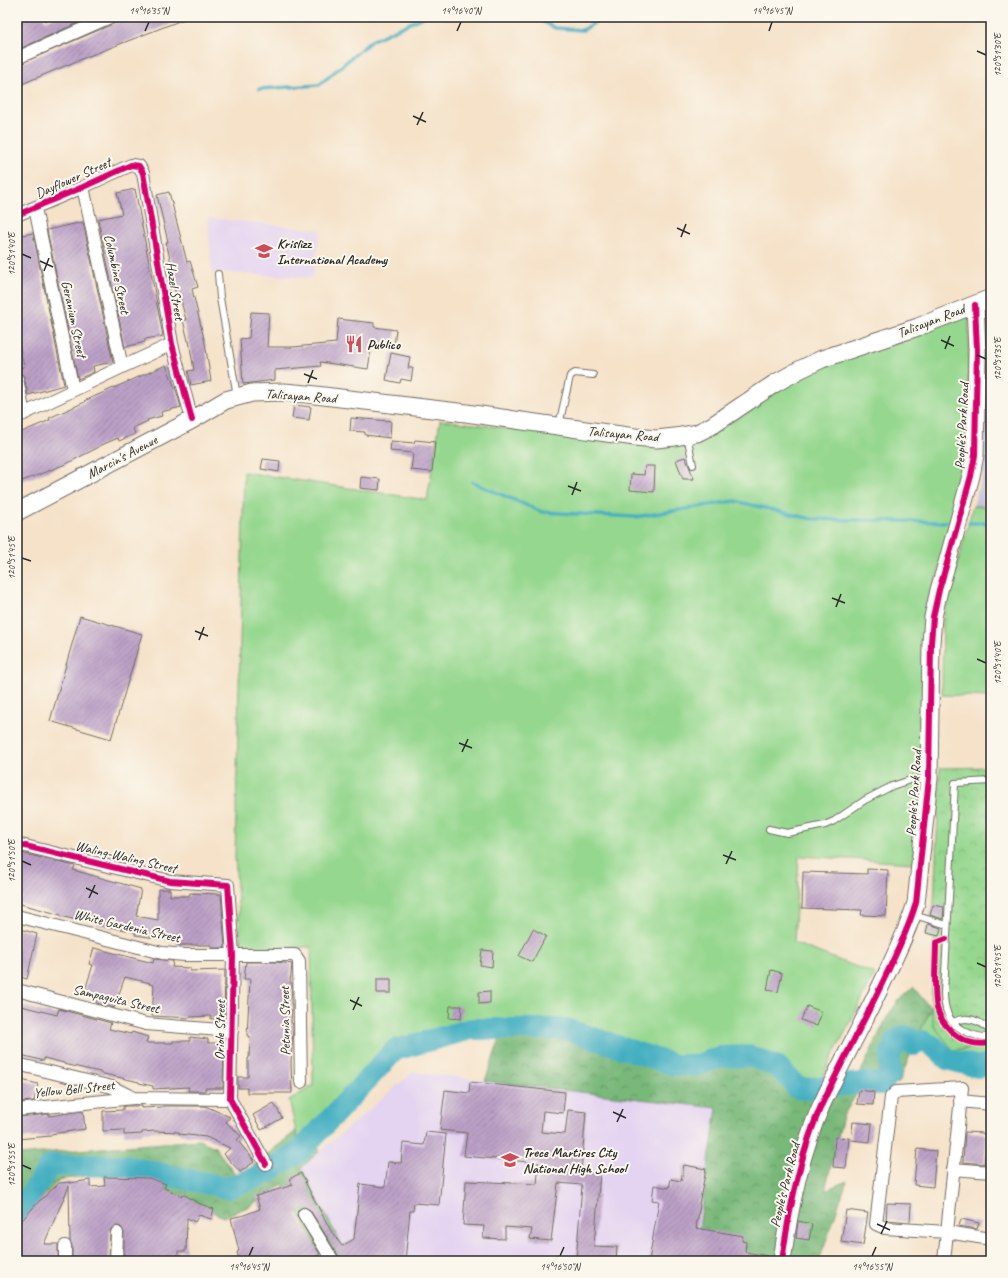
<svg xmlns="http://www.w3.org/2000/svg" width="1008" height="1278" font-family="Caveat,sans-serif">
	<defs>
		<pattern id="forest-crowns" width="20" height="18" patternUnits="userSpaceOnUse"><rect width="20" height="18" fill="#78b879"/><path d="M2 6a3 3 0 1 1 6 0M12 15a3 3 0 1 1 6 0" fill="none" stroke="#639663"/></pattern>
		<pattern id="park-crowns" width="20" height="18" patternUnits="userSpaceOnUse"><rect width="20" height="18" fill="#95d78e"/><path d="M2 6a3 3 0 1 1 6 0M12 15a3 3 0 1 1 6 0" fill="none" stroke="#81b97b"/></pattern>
		<pattern id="building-hatch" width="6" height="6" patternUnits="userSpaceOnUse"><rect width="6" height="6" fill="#bca0c7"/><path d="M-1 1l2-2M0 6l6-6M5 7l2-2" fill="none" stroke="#9983a2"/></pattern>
	</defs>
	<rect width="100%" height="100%" fill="#fbf7ec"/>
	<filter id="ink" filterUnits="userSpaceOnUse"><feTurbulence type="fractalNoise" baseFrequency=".025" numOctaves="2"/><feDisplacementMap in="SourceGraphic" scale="8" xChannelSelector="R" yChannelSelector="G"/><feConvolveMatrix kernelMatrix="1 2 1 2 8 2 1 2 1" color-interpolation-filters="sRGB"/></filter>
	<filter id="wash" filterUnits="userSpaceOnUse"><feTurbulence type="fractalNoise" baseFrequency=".012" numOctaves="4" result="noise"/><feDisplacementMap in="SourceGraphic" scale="16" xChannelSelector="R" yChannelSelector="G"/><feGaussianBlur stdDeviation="0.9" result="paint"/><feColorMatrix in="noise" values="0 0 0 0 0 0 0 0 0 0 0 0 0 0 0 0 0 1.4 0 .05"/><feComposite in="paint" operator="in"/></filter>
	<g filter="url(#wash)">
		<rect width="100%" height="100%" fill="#f5e2c9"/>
		<!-- built -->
		<path fill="#e4d3f1" d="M208,218L321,230L312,278L212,272Z
			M413,1072L717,1108L694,1261H350L301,1168Z"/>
		<!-- industrial -->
		<path fill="#c6c0d9" d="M989,311H991V506H973L983,476L984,460Z"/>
		<!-- green -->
		<path fill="#95d78e" stroke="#60815c" d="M969,316L968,400L966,469L928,609L924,783L913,863L799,856L794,943L875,974L821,1079L804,1087L798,1086L777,1064L749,1054L720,1055L697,1063L675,1062L567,1025H471L393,1048L299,1148L296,1131L289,1100L313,1086L311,947L241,948L235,857L244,472L427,500L440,420L617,441L719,429L750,411L788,382L820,365Z
			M973,506H991V697L942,695L943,618Z
			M931,1009L934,1026L953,1050L991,1045V1065L978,1067L947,1059L933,1046L923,1042L914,1045Z"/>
		<!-- forest -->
		<path fill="url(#forest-crowns)" stroke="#527252" d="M913,987L931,1009L914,1045L899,1083L884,1084L859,1090L843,1116L825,1190L847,1181L819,1261H694L717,1108L485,1081L502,1033H564L672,1070L704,1069L726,1061H745L766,1066L801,1095L858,1078L887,1017L899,1000Z
			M296,1131L299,1148L311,1136L320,1151L301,1168L350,1261H324L283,1184L250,1206L223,1217L143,1177L119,1171L59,1180L19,1222L17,1227V1155L199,1140L215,1147L238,1178Z"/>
		<!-- park -->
		<path fill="url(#park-crowns)" stroke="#60815c" d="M991,767V1045L953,1050L934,1026L931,1009L935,939L925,935L934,903L940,768Z"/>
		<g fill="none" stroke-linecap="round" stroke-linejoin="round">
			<!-- stream -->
			<path stroke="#43afc1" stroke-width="3.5" d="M446,17H460
				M534,17L555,28L583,30L604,17
				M259,89L319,85L371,41L423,17
				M472,482L542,512L635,517L735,501L812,519L947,522
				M969,523H991"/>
			<!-- river -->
			<path stroke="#43afc1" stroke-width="22" d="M17,1213L51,1165L125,1166L228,1188L267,1173L299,1152L395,1050L471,1029H566L674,1065H698L719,1057L749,1056L776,1066L791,1080L797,1088L803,1089L862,1083L881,1084L891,1073L890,1057L896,1040L904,1036L910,1038L909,1042L914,1045L923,1041L933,1046L947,1059L978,1067L991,1065"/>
		</g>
		<g id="blocks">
			<!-- building -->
			<path fill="url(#building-hatch)" d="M17,17H44L45,21L54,17H91L17,50Z
				M117,17L187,18L84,58L17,86V65L113,24L116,21Z
				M135,189L163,336L145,339V342L125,347L98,219L122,214L117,193Z
				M169,192L187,262L190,261L198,287L192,289L205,343L211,381L191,385L188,371L194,370L189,341H188L183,320H186L179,293L176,294L169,268L172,267L166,242H168L157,195Z
				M83,222L113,362L93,366L94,372L78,379L47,230Z
				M33,233L64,385L28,395L24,377L22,374L17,372V368L24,367L17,334V236Z
				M251,312L269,313L267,347H293L336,343L338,319L374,323V327L396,330L394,346L372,343L368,369L320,362L321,366L275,370V380L243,384L240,339L249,338Z
				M391,353L410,357L408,368H413L411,381L401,379L400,383L386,380Z
				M166,365L177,393L181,407L161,412L162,416L147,420L148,421L133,428L135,434L119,441L118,438L99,446V447L66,464L17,483V434L50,420L49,418L85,402L84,401Z
				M294,405L311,407L309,420L292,418Z
				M351,418L391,421L390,438L365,435V432L350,431Z
				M415,440L435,442L432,472L411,470L413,453L390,451L391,441L414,443Z
				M685,457L689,466L694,479H683L676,460Z
				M263,459L280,461L279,472L261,469Z
				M645,466H655L654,492L630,490L631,474L644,475Z
				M361,477L380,479L379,490L360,488Z
				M80,616L142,634L111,739L50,721Z
				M17,852L75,866L73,870L141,889L136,916L158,920V889H170V896H189L190,893L221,894L225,948H212V945H177V941L135,935L136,932L97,924L98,922L76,917V920L61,916V915L17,903Z
				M867,869L888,870L886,916L861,915L862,910L802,908L803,872L867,874Z
				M933,905L944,907L943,919L930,915Z
				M928,924L941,928L939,936L926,933Z
				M17,928L37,934L27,979L17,976Z
				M533,929L546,936L532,962L519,956Z
				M94,948L153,963L154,959L173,961L172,967L190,968V971L225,970L224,1019H211V1016L190,1017V1018L152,1016L154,985L149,984L150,983L125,977L114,1008L96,1003L98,998L84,993L93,965L89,964Z
				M482,950L493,951L492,967L480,965Z
				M246,962H277L292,964L290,983H292L291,1004H292L291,1023L293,1024V1030L291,1061L292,1093H247V1088H238V1077H248V1058H249L250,1036H247L250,979H244Z
				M771,970L782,973L778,992L767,990Z
				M377,979H391V993H377Z
				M490,991V1003L479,1004V992Z
				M17,1005L57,1015L59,1009L111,1023L109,1029L131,1034L132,1032L148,1037L146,1043H173V1041H190V1037L208,1039V1043H224L223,1088H205V1091H188L189,1087L153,1089V1086L139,1083V1082L100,1073V1072L64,1064V1063L44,1058V1061L17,1054Z
				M450,1006H462L461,1019L449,1018Z
				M807,1006L822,1012L817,1026L801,1020Z
				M17,1079L38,1084L34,1101L17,1102Z
				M470,1082L565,1092L563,1113L543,1111L541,1132L565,1134L568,1110L586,1112L581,1172L600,1173L594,1246L617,1247L616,1261H576L582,1185L558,1183L551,1241L530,1239L532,1229L505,1227V1239L483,1238L484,1226L463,1225L466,1181L537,1184L539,1163L464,1156L467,1133L440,1130L445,1090L469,1093Z
				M859,1090L874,1092L873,1105L857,1104Z
				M274,1103L282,1118L261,1130L253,1115Z
				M125,1106H141V1108L162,1107L163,1106H205L230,1117L226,1122L241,1136L237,1140L254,1160L251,1158L254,1162L240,1172L224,1154L230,1148L206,1137L179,1134V1132L155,1131L142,1132V1134L124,1135V1130L103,1131V1111L123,1110V1107Z
				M83,1111L85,1129L51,1134V1136L17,1139V1117L49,1114V1116Z
				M853,1122L872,1124L870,1142L851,1140Z
				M426,1132L446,1134L439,1205L414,1203L413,1211H410L405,1261L373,1258L372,1261L350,1259L352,1261H340L339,1257L310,1210L304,1207L298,1210L297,1215L320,1254L315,1257L317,1261H239L237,1252L239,1251L231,1218L244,1215L260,1209L256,1196L293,1185L289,1179L301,1173L306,1181L305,1182L331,1231L342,1246L354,1239L360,1184L385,1187L388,1162L401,1163L403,1143L424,1145Z
				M965,1132L983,1133V1134L987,1135L984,1164L963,1162Z
				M835,1137L849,1138L846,1168L833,1167Z
				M917,1149L936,1151L933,1187L914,1185Z
				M684,1165L706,1169L699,1204L700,1205L696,1228L743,1236L742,1241L746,1242L745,1252L768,1256L767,1261H649L659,1201L652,1200L654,1185L669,1188L671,1179L681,1181Z
				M104,1177L149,1178L166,1184L164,1188L182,1196L183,1194L198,1203L214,1209L211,1219L199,1215L195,1222L187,1218L186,1251H178V1261H124V1233L121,1227L117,1226L111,1229L110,1232L109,1261H74V1258H72V1246L70,1241L69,1186L44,1244H58V1259L36,1260V1261H17V1226L40,1200H41L59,1183L71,1182L70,1183L90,1180V1187L105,1186Z
				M887,1203L911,1204L910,1222L886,1220Z
				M846,1210L868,1213L863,1245L841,1242Z
				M961,1219L979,1223L977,1229L959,1226Z
				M798,1221L812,1224L809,1240L796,1238Z"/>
		</g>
	</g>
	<g filter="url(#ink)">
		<use href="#blocks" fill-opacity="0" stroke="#726b62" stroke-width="1"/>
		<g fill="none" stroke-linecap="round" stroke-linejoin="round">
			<!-- lane casing -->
			<g stroke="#726b62" stroke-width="8">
				<path id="lane" d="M218,274L220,298L237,396
					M559,425L570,376L575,373L593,375
					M687,435L693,465
					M991,781L955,783L944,993C944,1001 945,1008 948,1015C955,1030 975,1038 991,1037
					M769,829L787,833L825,825L834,821L865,800L892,786L913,779L928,778
					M914,915L947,925
					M953,1022C968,1015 980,1020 991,1032"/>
			</g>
			<!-- street casing -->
			<g stroke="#726b62" stroke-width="14">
				<path id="street" d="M17,58L110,17
					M83,187L122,367
					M35,208L73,390
					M17,215L83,187L131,165L139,166L143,173L172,344L192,420
					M17,379L24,414
					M17,417L122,367L172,344
					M17,844L170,881L228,885L233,955L230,1099L266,1164
					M17,916L162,953L185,955H295L299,961L301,1082
					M17,990L146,1024L232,1031
					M17,1064L112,1087L134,1098L230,1099
					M960,1101L991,1104
					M17,1110L133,1098
					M953,1169L991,1172
					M304,1214L333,1261
					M65,1261V1246
					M116,1261L117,1233
					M944,1261C950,1203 956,1146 962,1088L896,1092L891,1097L876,1224L885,1228L947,1232L991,1239"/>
			</g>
			<!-- secondary casing -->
			<g stroke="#726b62" stroke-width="19">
				<path id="secondary" d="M17,512L192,420L226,400L252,393L284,392L307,394L466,413L635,437L656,439L675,437L697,433L713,425L774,384L799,370L822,359L918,327L991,298
					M782,1261C789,1209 800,1154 821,1106C842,1061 866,1018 887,973C898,950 909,927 916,903L929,778L931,643L933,617L939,590L947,563L971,476L975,455L977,350L975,305"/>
			</g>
			<!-- lane -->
			<use href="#lane" stroke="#fff" stroke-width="6"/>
			<!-- street -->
			<use href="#street" stroke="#fff" stroke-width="12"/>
			<!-- secondary -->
			<use href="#secondary" stroke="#fff" stroke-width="17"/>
			<!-- cycleway casing -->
			<g stroke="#fbf7ec" stroke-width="8">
				<path id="cycleway" d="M17,215L83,187L131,165L139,166L143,173L172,344L192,420
					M17,844L170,881L228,885L233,955L230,1099L266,1164
					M946,939L936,943C936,961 933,992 937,1008C939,1017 945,1025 952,1032C964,1043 975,1045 991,1043
					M782,1261C789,1209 800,1154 821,1106C842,1061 866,1018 887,973C898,950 909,927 916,903L929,778L931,643L933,617L939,590L947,563L971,476L975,455L977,350L975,305"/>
			</g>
			<!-- cycleway -->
			<use href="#cycleway" stroke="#d6006c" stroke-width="6"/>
		</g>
	</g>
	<!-- ticks -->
	<path fill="none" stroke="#2b2b2b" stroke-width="1.5" d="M145,31L149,22M457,31L461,22M769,31L772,22M977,51L986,55M413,116L426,122M417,125L423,112M677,228L690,234M681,237L686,224M22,254L31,258M40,261L53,267M44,271L49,258M941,340L954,346M945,349L950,336M977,355L986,359M304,374L317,379M308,383L313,370M568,486L581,491M572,495L577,482M22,558L31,561M832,598L845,603M836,607L841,594M195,631L208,636M199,640L204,627M977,659L986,663M459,743L472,748M462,752L468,739M723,855L736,860M22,861L31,865M726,864L732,851M86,888L98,894M89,898L95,885M977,963L986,967M350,1000L362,1006M353,1010L359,997M613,1112L626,1118M617,1122L623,1109M22,1165L31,1169M877,1224L890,1230M881,1234L887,1221M249,1256L253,1247M560,1256L564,1247M872,1256L876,1247"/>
	<!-- icons -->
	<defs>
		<g id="school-bare" transform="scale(1.38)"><path d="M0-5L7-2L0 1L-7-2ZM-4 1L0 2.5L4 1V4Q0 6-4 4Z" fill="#d1495b" stroke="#fbf7ec" stroke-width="2.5" paint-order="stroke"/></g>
		<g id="restaurant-bare" transform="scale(1.38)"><path d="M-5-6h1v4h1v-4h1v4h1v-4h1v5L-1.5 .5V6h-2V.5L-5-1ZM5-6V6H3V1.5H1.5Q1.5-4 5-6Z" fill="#d1495b" stroke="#fbf7ec" stroke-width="2.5" paint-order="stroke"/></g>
	</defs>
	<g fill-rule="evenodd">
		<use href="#school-bare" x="264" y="251"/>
		<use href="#restaurant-bare" x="354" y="344"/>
		<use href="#school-bare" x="510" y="1160"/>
	</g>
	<g text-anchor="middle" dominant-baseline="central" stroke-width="4" stroke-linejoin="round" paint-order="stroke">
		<!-- street labels -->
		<g font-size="14" fill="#2b2b2b" stroke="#fbf7ec">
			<text transform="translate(73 178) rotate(-24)">Dayflower Street</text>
			<text transform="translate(117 274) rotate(78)">Columbine Street</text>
			<text transform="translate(175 291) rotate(81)">Hazel Street</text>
			<text transform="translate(74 319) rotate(78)">Geranium Street</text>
			<text transform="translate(931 321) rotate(-21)">Talisayan Road</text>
			<text transform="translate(301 396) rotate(4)">Talisayan Road</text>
			<text transform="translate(962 426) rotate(-87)">People's Park Road</text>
			<text transform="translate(623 434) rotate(5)">Talisayan Road</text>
			<text transform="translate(122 457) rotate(-28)">Marcin's Avenue</text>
			<text transform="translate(914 793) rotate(-86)">People's Park Road</text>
			<text transform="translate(126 857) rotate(13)">Waling-Waling Street</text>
			<text transform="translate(127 926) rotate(13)">White Gardenia Street</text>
			<text transform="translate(116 999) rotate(13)">Sampaguita Street</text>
			<text transform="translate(285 1021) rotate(-91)">Petunia Street</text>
			<text transform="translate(220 1030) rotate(-89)">Oriole Street</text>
			<text transform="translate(74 1089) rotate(-6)">Yellow Bell Street</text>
			<text transform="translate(785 1185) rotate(-76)">People's Park Road</text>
		</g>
		<!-- poi labels -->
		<g font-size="14" font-weight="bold" fill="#2b2b2b" stroke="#fbf7ec" text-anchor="start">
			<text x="277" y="243">Krislizz<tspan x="277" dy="16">International Academy</tspan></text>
			<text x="367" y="344">Publico</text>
			<text x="523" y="1152">Trece Martires City<tspan x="523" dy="16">National High School</tspan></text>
		</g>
	</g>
	<!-- margin -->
	<rect width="1008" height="1278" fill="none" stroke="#fbf7ec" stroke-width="44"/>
	<rect x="22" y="22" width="964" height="1234" fill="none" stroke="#2b2b2b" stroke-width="1.5"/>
	<g font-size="10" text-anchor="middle" fill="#2b2b2b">
		<text x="149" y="14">14°16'35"N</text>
		<text x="461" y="14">14°16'40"N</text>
		<text x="772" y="14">14°16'45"N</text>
		<text transform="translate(997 55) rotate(-90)" y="4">120°51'30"E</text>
		<text transform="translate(11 254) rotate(-90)" y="4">120°51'40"E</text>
		<text transform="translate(997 359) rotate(-90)" y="4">120°51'35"E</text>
		<text transform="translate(11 558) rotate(-90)" y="4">120°51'45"E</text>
		<text transform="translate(997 663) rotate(-90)" y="4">120°51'40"E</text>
		<text transform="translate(11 861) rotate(-90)" y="4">120°51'50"E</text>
		<text transform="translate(997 967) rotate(-90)" y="4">120°51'45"E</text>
		<text transform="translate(11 1165) rotate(-90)" y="4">120°51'55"E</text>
		<text x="249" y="1270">14°16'45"N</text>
		<text x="560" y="1270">14°16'50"N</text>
		<text x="872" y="1270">14°16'55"N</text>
	</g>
</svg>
